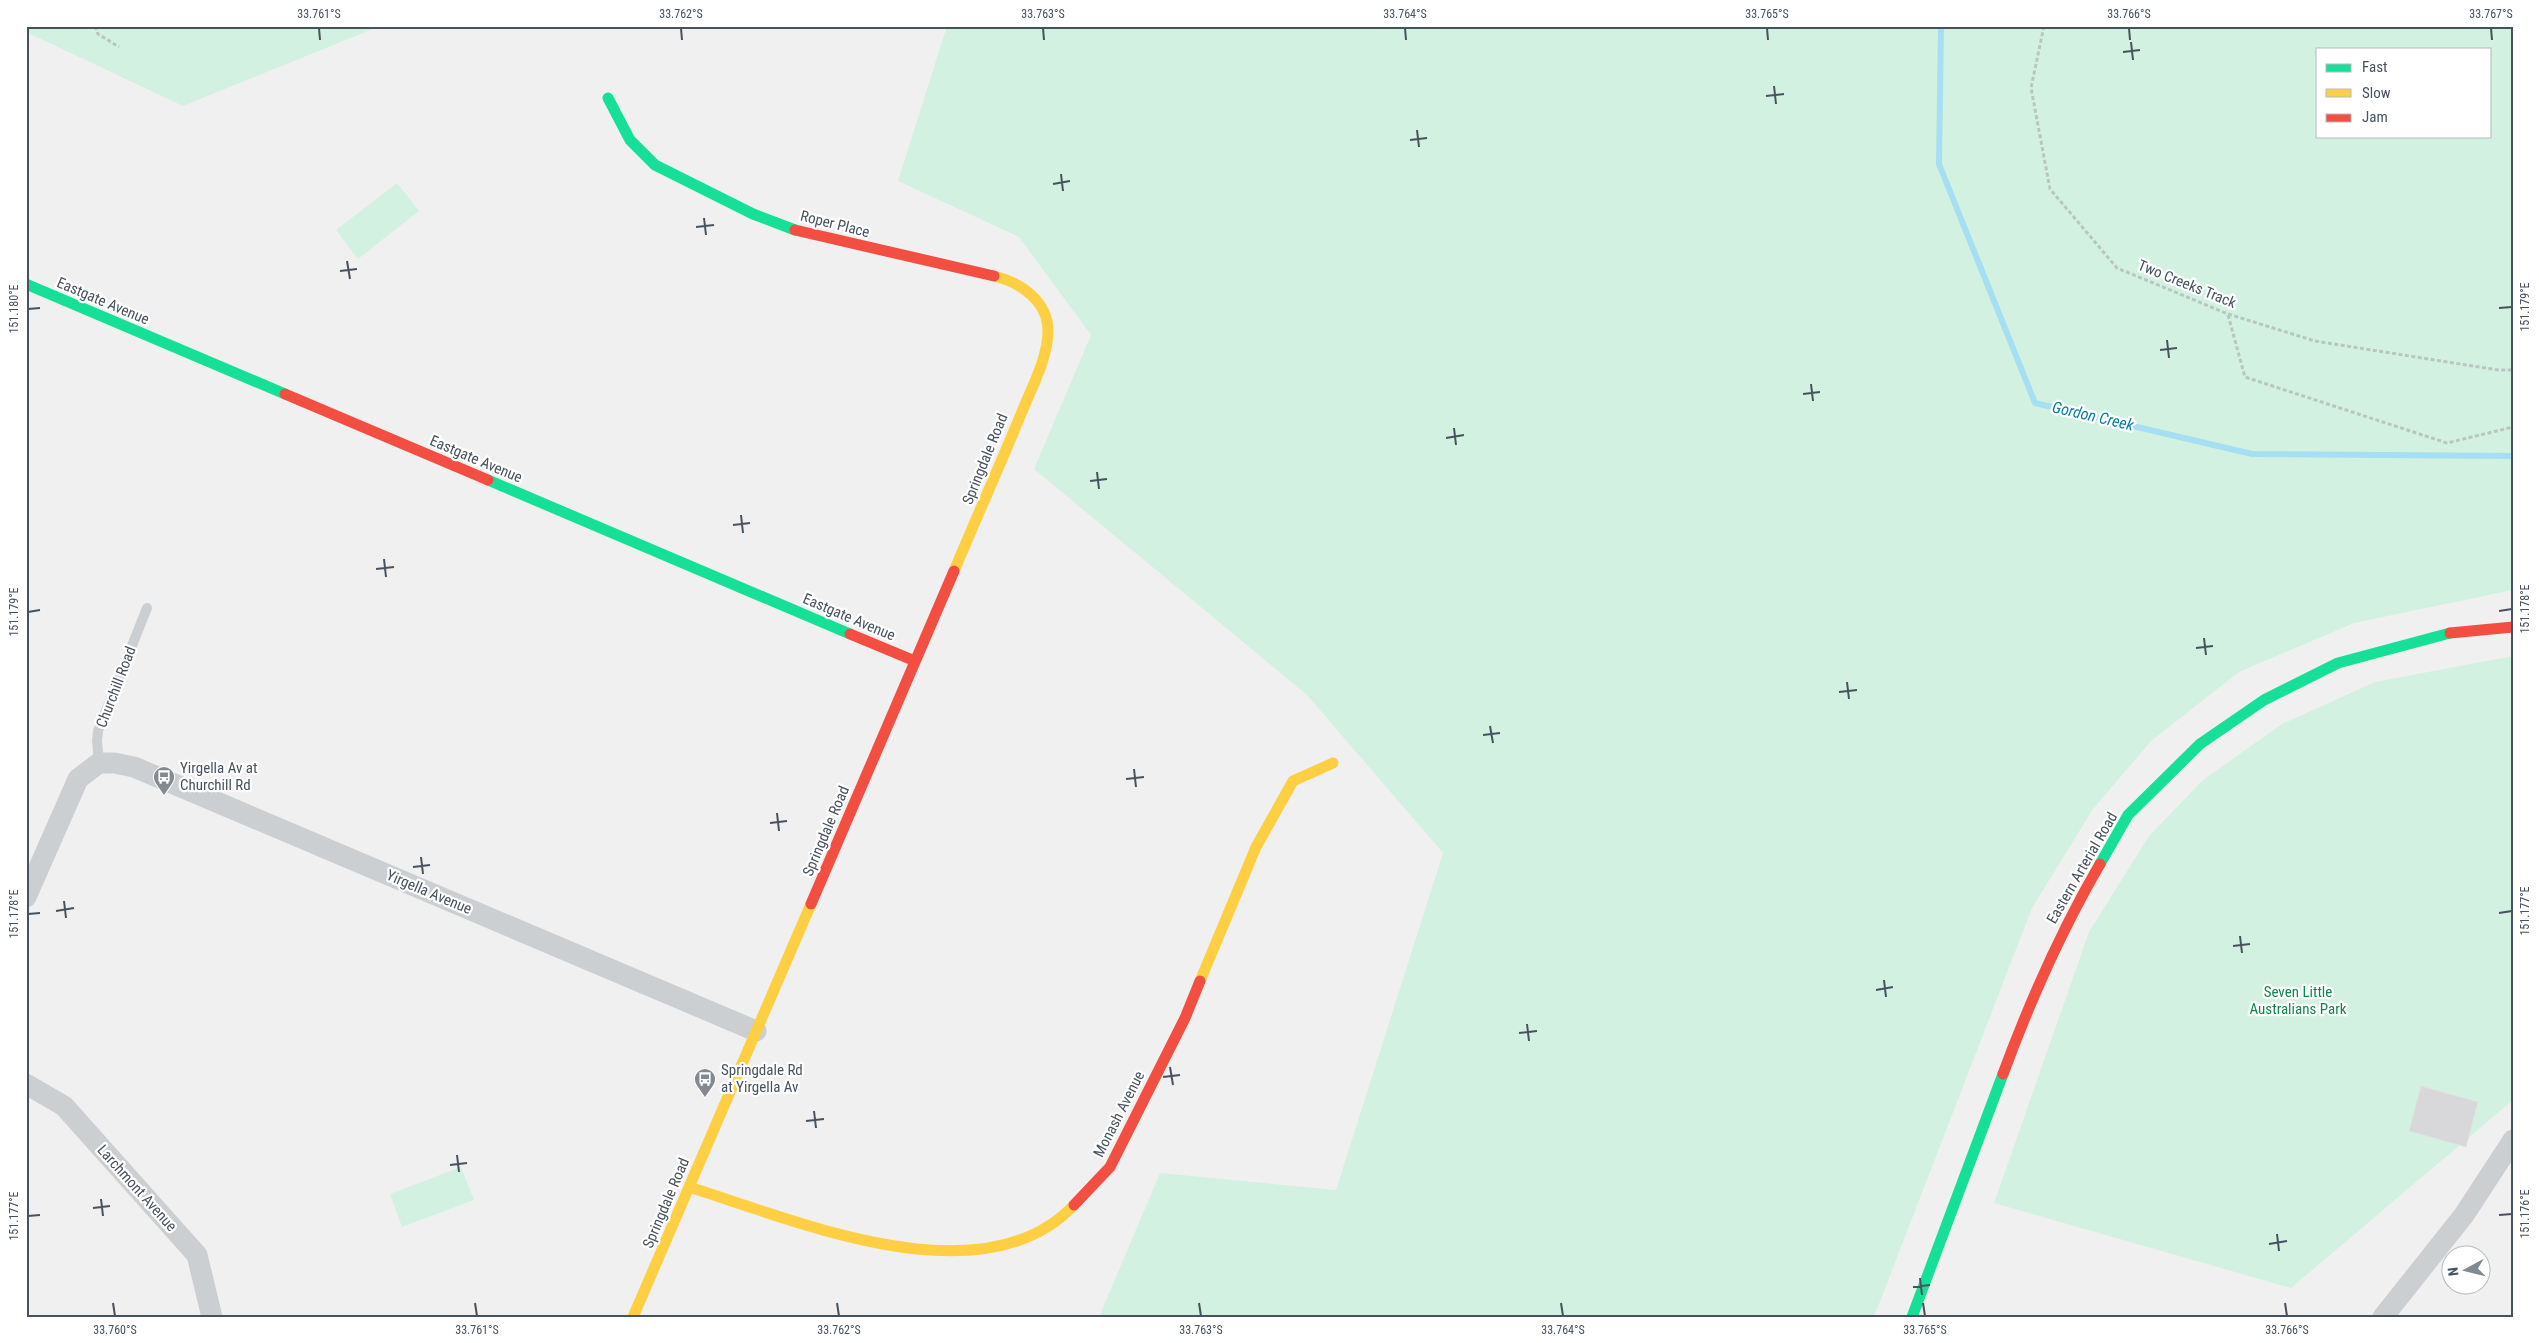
<svg xmlns="http://www.w3.org/2000/svg" width="2539" height="1343" font-family="'Roboto Condensed',sans-serif">
	<rect width="100%" height="100%" fill="#f1f0f0"/>
	<!-- green -->
	<path fill="#d3f1e0" fill-rule="evenodd" d="M26,26H380L183,106L26,32Z
		M947,26H2513V590L2354,623L2239,672L2151,741L2093,809L2032,908L1874,1317H1099L1160,1173L1336,1190L1443,853L1307,695L1034,469L1091,335L1019,237L898,181ZM2318,49H2490V136H2318Z
		M397,183L419,211L358,259L336,230Z
		M2513,656V1100L2291,1288L1994,1203L2089,932L2149,836L2203,780L2282,724L2375,682Z
		M461,1167L474,1200L402,1227L390,1194Z"/>
	<g fill="none" stroke-linecap="round" stroke-linejoin="round">
		<!-- stream -->
		<path stroke="#a5dff1" stroke-width="6" d="M1941,26L1939,164L2035,403L2252,454L2513,456"/>
	</g>
	<!-- building -->
	<path fill="#d8d8da" stroke="#e2e2e3" d="M2421,1086L2478,1102L2466,1147L2409,1131Z"/>
	<g fill="none" stroke-linecap="round" stroke-linejoin="round">
		<!-- path -->
		<path stroke="#b8c6c2" stroke-width="3" stroke-dasharray="4 2.5" stroke-linecap="butt" d="M95,26L98,34L119,47
			M2044,26L2031,88L2050,189L2117,268L2228,314L2315,341L2498,370H2513
			M2228,315L2245,377L2447,443L2513,427"/>
		<!-- lane -->
		<path stroke="#cccfd1" stroke-width="10" d="M99,763L97,741L98,731L147,608"/>
		<!-- street -->
		<path stroke="#cccfd1" stroke-width="21" d="M26,897L78,779L99,763H114L134,767L756,1031
			M26,1084L64,1106L197,1255L212,1317
			M2383,1317L2464,1215L2513,1140"/>
		<!-- fast -->
		<path stroke="#16e098" stroke-width="11" d="M608,98L630,140L655,165L753,214L795,230
			M26,284L285,394
			M488,480L850,634
			M2100,864L2128,815L2200,744L2264,700L2338,663L2450,633
			M1912,1317L2003,1074"/>
		<!-- slow -->
		<path stroke="#ffcf43" stroke-width="11" d="M954,571C976,519 999,467 1021,414C1031,389 1048,358 1048,331C1048,301 1020,282 994,276
			M1200,981L1256,847L1293,781L1333,763
			M689,1187C795,1220 983,1302 1074,1205
			M633,1317L811,904"/>
		<!-- jam -->
		<path stroke="#f24e42" stroke-width="11" d="M795,230L994,276
			M285,394L488,480
			M2450,633L2513,627
			M850,634L915,661
			M811,904L954,571
			M2003,1074C2030,1001 2061,931 2100,864
			M1074,1205L1110,1167L1185,1018L1200,981"/>
	</g>
	<!-- ticks -->
	<path fill="none" stroke="#46525e" stroke-width="2" d="M319,28L320,40M681,28L682,40M1043,28L1044,40M1405,28L1406,40M1767,28L1768,40M2129,28L2130,40M2491,28L2492,40M2131,42L2133,60M2123,52L2140,50M1774,86L1776,104M1766,96L1784,94M1417,130L1419,147M1410,140L1427,138M1061,174L1063,191M1053,184L1070,181M704,218L706,235M696,227L714,225M347,261L350,279M340,271L357,269M2499,308L2512,307M28,309L40,308M2167,340L2169,358M2160,350L2177,348M1811,384L1813,401M1803,394L1820,392M1454,428L1456,445M1446,438L1464,435M1097,472L1099,489M1090,481L1107,479M741,515L743,533M733,525L750,523M384,559L386,577M376,569L394,567M2499,611L2512,609M28,612L40,610M2204,638L2206,655M2196,648L2213,646M1847,682L1849,699M1839,692L1857,690M1490,726L1493,743M1483,735L1500,733M1134,769L1136,787M1126,779L1144,777M777,813L779,831M770,823L787,821M421,857L423,874M413,867L430,865M64,901L66,918M56,911L74,908M2499,913L2512,911M28,914L40,913M2240,936L2242,953M2233,946L2250,944M1884,980L1886,997M1876,990L1893,987M1527,1024L1529,1041M1519,1033L1537,1031M1170,1067L1173,1085M1163,1077L1180,1075M814,1111L816,1128M806,1121L824,1119M457,1155L459,1172M450,1165L467,1163M101,1199L103,1216M93,1208L110,1206M2499,1215L2512,1214M28,1216L40,1215M2277,1234L2279,1251M2269,1244L2287,1241M1920,1278L1922,1295M1913,1287L1930,1285M113,1303L115,1316M475,1303L477,1316M837,1303L839,1316M1199,1303L1201,1316M1561,1303L1563,1316M1923,1303L1925,1316M2285,1303L2287,1316"/>
	<!-- icons -->
	<defs>
		<g id="bus-pin" transform="scale(1.125)"><path d="M0 17L-7.5 6A9.5 9.5 0 1 1 7.5 6Z" fill="#828991" stroke="#fff"/><path d="M-5-6H5V4H4V6H2V4H-2V6H-4V4H-5ZM-3.5-4V0h7V-4ZM-3.5 1.2v1.5H-2V1.2ZM2 1.2v1.5H3.5V1.2Z" fill="#fff"/></g>
	</defs>
	<g fill-rule="evenodd">
		<use href="#bus-pin" x="164" y="777"/>
		<use href="#bus-pin" x="705" y="1079"/>
	</g>
	<g text-anchor="middle" dominant-baseline="central" stroke-width="4.5" stroke-linejoin="round" paint-order="stroke">
		<!-- street labels -->
		<g font-size="15" fill="#46525e" stroke="#fff">
			<text transform="translate(835 224) rotate(14)">Roper Place</text>
			<text transform="translate(2187 284) rotate(22)">Two Creeks Track</text>
			<text transform="translate(103 301) rotate(23)">Eastgate Avenue</text>
			<text transform="translate(476 459) rotate(23)">Eastgate Avenue</text>
			<text transform="translate(985 459) rotate(-68)">Springdale Road</text>
			<text transform="translate(849 617) rotate(23)">Eastgate Avenue</text>
			<text transform="translate(116 687) rotate(-69)">Churchill Road</text>
			<text transform="translate(826 831) rotate(-67)">Springdale Road</text>
			<text transform="translate(2082 868) rotate(-60)">Eastern Arterial Road</text>
			<text transform="translate(429 892) rotate(23)">Yirgella Avenue</text>
			<text transform="translate(1119 1114) rotate(-63)">Monash Avenue</text>
			<text transform="translate(137 1188) rotate(48)">Larchmont Avenue</text>
			<text transform="translate(666 1203) rotate(-67)">Springdale Road</text>
		</g>
		<!-- poi labels -->
		<g font-size="15" fill="#46525e" stroke="#fff" text-anchor="start">
			<text x="180" y="768">Yirgella Av at<tspan x="180" dy="17">Churchill Rd</tspan></text>
			<text x="721" y="1070">Springdale Rd<tspan x="721" dy="17">at Yirgella Av</tspan></text>
		</g>
		<!-- park labels -->
		<g font-size="15" fill="#10864e" stroke="#fff">
			<text x="2298" y="992">Seven Little<tspan x="2298" dy="17">Australians Park</tspan></text>
		</g>
		<!-- water labels -->
		<g font-size="16" font-style="italic" fill="#047ea5" stroke="#fff">
			<text transform="translate(2093 416) rotate(13)">Gordon Creek</text>
		</g>
	</g>
	<!-- border -->
	<rect width="2539" height="1343" fill="none" stroke="#ffffff" stroke-width="55"/>
	<!-- legend -->
	<rect x="2316" y="48" width="175" height="90" fill="#ffffff" stroke="#b5babf"/>
	<rect x="2326" y="64" width="25" height="8" fill="#16e098" stroke="#b5babf"/>
	<text x="2362" y="72" font-size="15" fill="#46525e">Fast</text>
	<rect x="2326" y="89" width="25" height="8" fill="#ffcf43" stroke="#b5babf"/>
	<text x="2362" y="98" font-size="15" fill="#46525e">Slow</text>
	<rect x="2326" y="114" width="25" height="8" fill="#f24e42" stroke="#b5babf"/>
	<text x="2362" y="122" font-size="15" fill="#46525e">Jam</text>
	<!-- north arrow -->
	<g transform="translate(2466 1270) rotate(263)"><circle r="24" fill="#ffffff" stroke="#b5babf"/>
	<path d="M0-4L9 19L0 12L-9 19Z" fill="#828991"/>
	<text y="-8" font-size="14" font-weight="bold" text-anchor="middle" fill="#46525e">N</text>
	</g>
	<rect x="28" y="28" width="2484" height="1288" fill="none" stroke="#46525e" stroke-width="2"/>
	<g font-size="12" text-anchor="middle" fill="#46525e">
		<text x="319" y="18">33.761°S</text>
		<text x="681" y="18">33.762°S</text>
		<text x="1043" y="18">33.763°S</text>
		<text x="1405" y="18">33.764°S</text>
		<text x="1767" y="18">33.765°S</text>
		<text x="2129" y="18">33.766°S</text>
		<text x="2491" y="18">33.767°S</text>
		<text transform="translate(2525 307) rotate(-90)" y="4">151.179°E</text>
		<text transform="translate(14 309) rotate(-90)" y="4">151.180°E</text>
		<text transform="translate(2525 609) rotate(-90)" y="4">151.178°E</text>
		<text transform="translate(14 612) rotate(-90)" y="4">151.179°E</text>
		<text transform="translate(2525 911) rotate(-90)" y="4">151.177°E</text>
		<text transform="translate(14 914) rotate(-90)" y="4">151.178°E</text>
		<text transform="translate(2525 1214) rotate(-90)" y="4">151.176°E</text>
		<text transform="translate(14 1216) rotate(-90)" y="4">151.177°E</text>
		<text x="115" y="1334">33.760°S</text>
		<text x="477" y="1334">33.761°S</text>
		<text x="839" y="1334">33.762°S</text>
		<text x="1201" y="1334">33.763°S</text>
		<text x="1563" y="1334">33.764°S</text>
		<text x="1925" y="1334">33.765°S</text>
		<text x="2287" y="1334">33.766°S</text>
	</g>
</svg>
